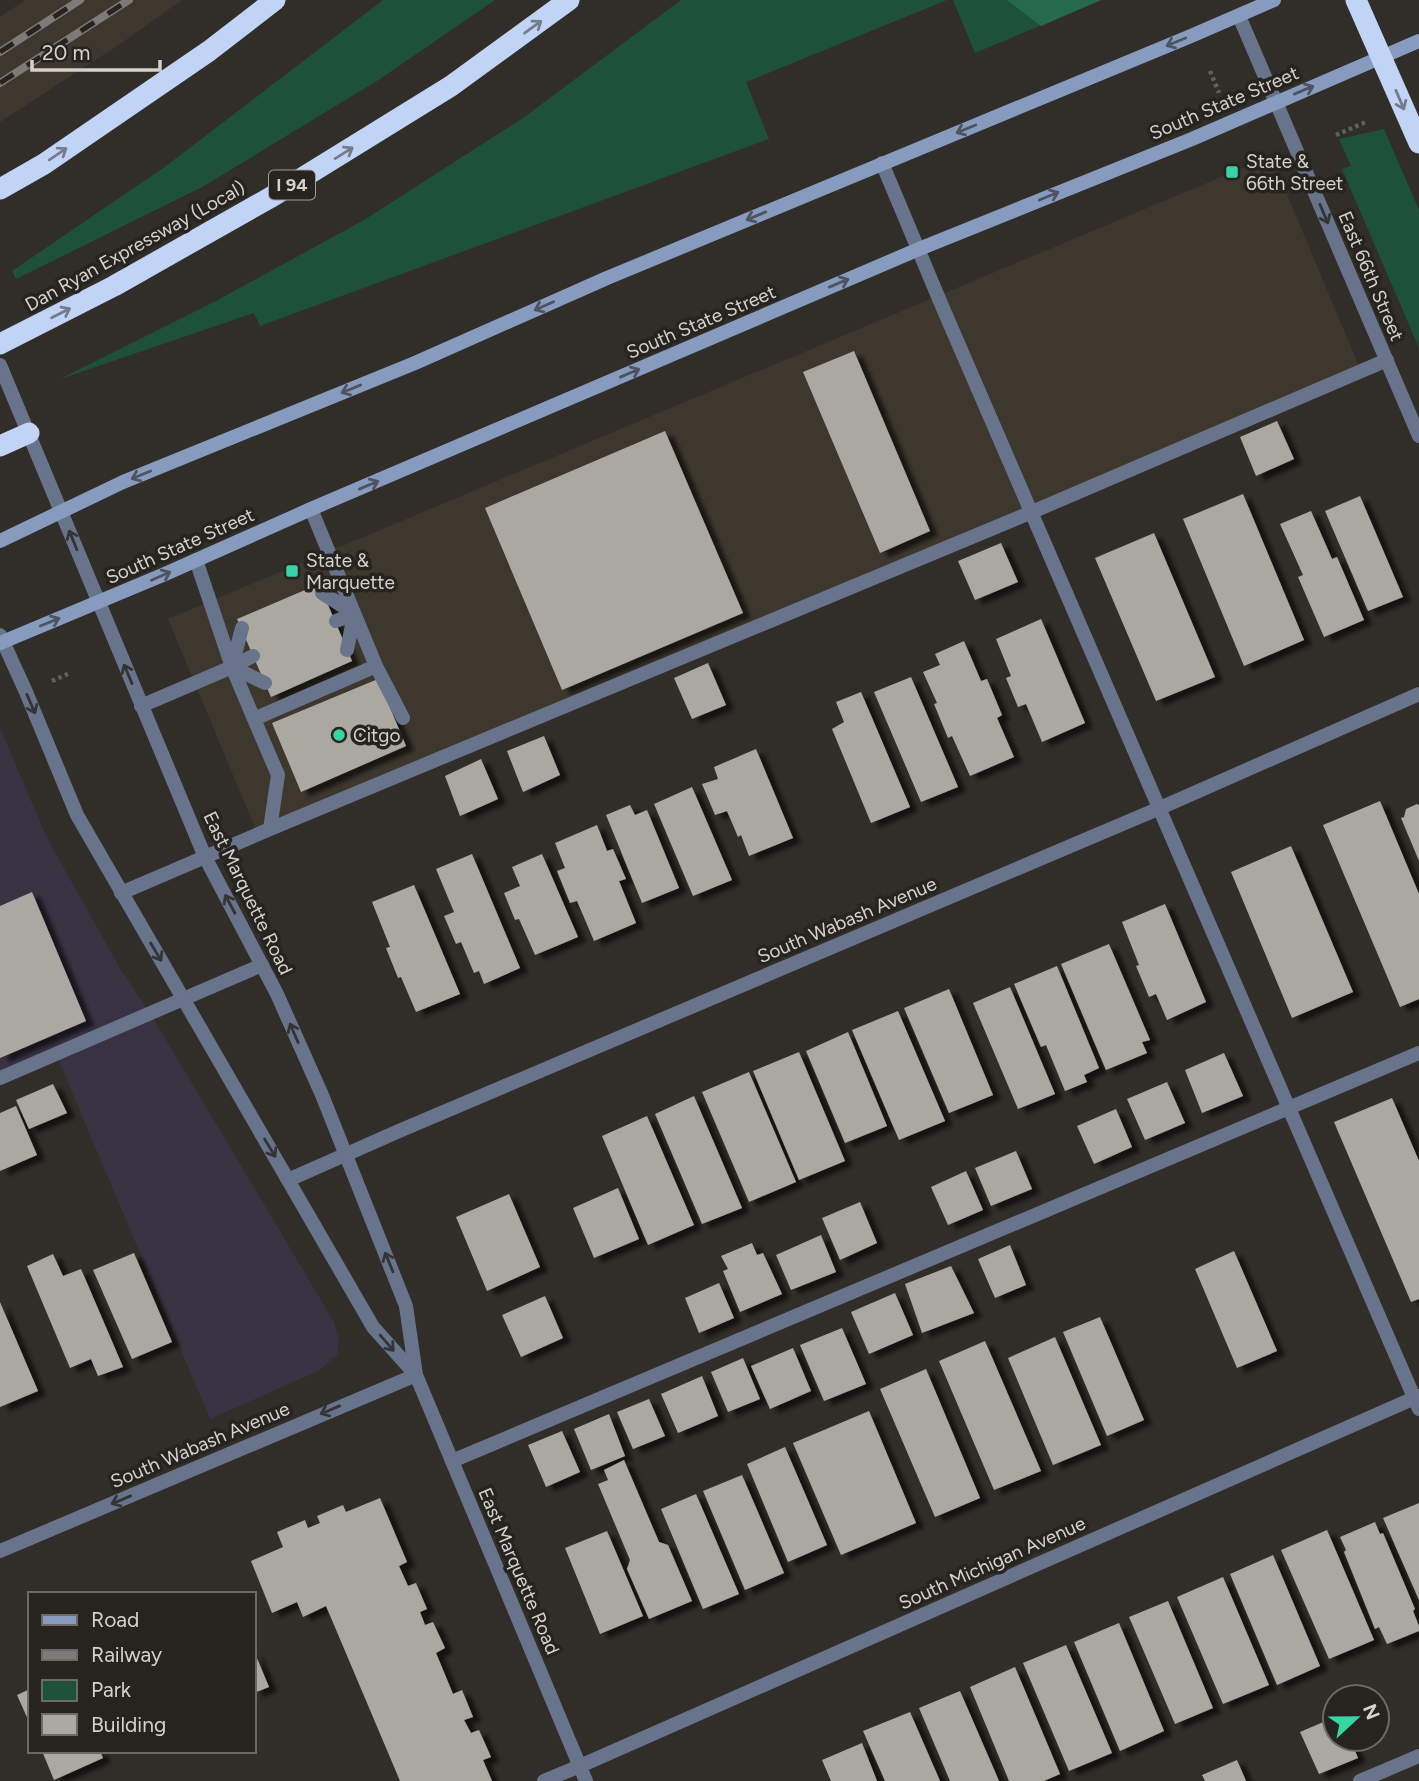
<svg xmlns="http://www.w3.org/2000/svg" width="1419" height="1781" font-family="Figtree,sans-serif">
	<defs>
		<filter id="shadow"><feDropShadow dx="8" dy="4.5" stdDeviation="2" flood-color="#0009"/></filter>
	</defs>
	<rect width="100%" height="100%" fill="#312e29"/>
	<!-- built -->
	<path fill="#3d372d" d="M25,0H182L120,44L0,122V17Z
		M1271,156L1361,371L258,835L168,619Z"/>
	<!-- industrial -->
	<path fill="#393243" d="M0,728L46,836L81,899L121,970L150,1013L334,1322L339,1341L337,1355L318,1371L210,1419L56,1054L0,1078Z"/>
	<!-- green -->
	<path fill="#1e513a" d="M383,0H495L380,79L204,186L16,279L12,271L166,166Z
		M681,0H947L746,82L769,139L260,326L254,313L60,379L216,301L364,220L523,118Z
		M953,0H1101L975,53Z
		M1384,129L1419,210V348L1342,169L1351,166L1339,139Z"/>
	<!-- forest -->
	<path fill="#266a4c" d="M1007,0H1101L1041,26Z"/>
	<!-- building -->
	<path fill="#aba8a2" filter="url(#shadow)" d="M854,351L930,531L880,553L803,372Z
		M1277,421L1294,459L1256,476L1240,437Z
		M665,431L743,613L562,690L485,508Z
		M1243,494L1304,640L1244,666L1183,519Z
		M1360,496L1403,597L1368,611L1325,511Z
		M1311,511L1332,559L1337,557L1364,620L1324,637L1298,577L1303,575L1280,524Z
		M1154,533L1215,677L1156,701L1095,558Z
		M1001,543L1018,582L975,600L958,561Z
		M319,584L352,661L271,697L237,619Z
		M1041,619L1085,723L1042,742L1026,704L1018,707L1006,678L1011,676L996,639Z
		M964,641L981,681L987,679L1002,715L997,718L1014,757L970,776L952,736L948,738L934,704L937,703L923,672L940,665L935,654Z
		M708,663L726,705L692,719L674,678Z
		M911,677L958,787L921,802L874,692Z
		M378,679L406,746L301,792L272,723Z
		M861,692L910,807L871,823L832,729L844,722L836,702Z
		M544,736L560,775L523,792L507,751Z
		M756,749L793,838L749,856L741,835L738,837L727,811L715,815L702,784L718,779L714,767Z
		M481,759L498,799L460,816L445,776Z
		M692,787L732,880L693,896L654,804Z
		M1380,801L1419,894V999L1400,1007L1323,825Z
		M1417,804L1419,805V861L1401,818L1404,817L1406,809Z
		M630,805L635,815L647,810L679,888L642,903L606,815Z
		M597,825L607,851L613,849L626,879L619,881L636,923L594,941L577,901L570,903L557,871L565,868L555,843Z
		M1291,846L1353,992L1292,1018L1231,872Z
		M472,854L520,968L484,984L479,971L474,973L461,942L456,944L444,916L454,912L436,869Z
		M542,854L578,937L535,955L519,919L515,920L504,893L520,886L512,867Z
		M414,885L460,994L416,1012L401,977L398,978L386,948L390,947L372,902Z
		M32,892L86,1021L0,1058V906Z
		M1165,904L1206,1002L1167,1020L1156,994L1149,997L1136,966L1139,965L1122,922Z
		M1109,944L1150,1040L1142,1042L1147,1053L1106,1070L1061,964Z
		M1057,966L1099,1068L1084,1075L1087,1082L1065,1091L1046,1045L1041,1047L1014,984Z
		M1010,987L1055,1094L1018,1109L973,1003Z
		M949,989L993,1095L949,1113L904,1008Z
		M898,1011L945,1121L899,1140L852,1030Z
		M848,1032L887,1126L845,1143L806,1051Z
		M799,1052L845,1161L799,1180L753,1071Z
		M1224,1053L1243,1096L1202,1113L1185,1070Z
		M749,1072L796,1182L749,1202L702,1092Z
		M1167,1082L1185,1123L1145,1140L1127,1099Z
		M53,1084L67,1113L29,1129L16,1100Z
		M694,1096L742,1208L702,1224L655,1114Z
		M1392,1098L1419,1161V1299L1411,1302L1334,1122Z
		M16,1106L37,1155L0,1171V1113Z
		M1116,1109L1132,1147L1094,1164L1077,1126Z
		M647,1116L694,1225L648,1245L602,1136Z
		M1016,1151L1032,1189L991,1206L975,1168Z
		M966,1171L983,1210L948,1225L931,1187Z
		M618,1188L639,1239L594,1258L573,1208Z
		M509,1194L540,1267L487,1291L456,1217Z
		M860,1202L877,1243L840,1260L822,1218Z
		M821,1235L836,1272L791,1290L776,1255Z
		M752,1243L757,1255L763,1253L782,1294L740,1312L723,1271L728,1269L721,1256Z
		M1010,1245L1026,1285L995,1298L978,1259Z
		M1234,1251L1277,1351L1237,1368L1195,1269Z
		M134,1253L172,1342L132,1359L93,1270Z
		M53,1254L63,1276L81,1269L123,1367L98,1376L91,1359L70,1368L27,1266Z
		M951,1266L974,1313L922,1333L905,1284Z
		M719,1283L734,1318L699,1333L685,1298Z
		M895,1293L913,1335L869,1354L851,1312Z
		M545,1296L563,1338L521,1357L502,1315Z
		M0,1302L38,1391L0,1407Z
		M1100,1317L1144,1420L1107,1436L1063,1332Z
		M842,1328L866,1384L824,1401L800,1345Z
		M1055,1337L1101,1445L1053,1465L1008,1358Z
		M985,1341L1041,1471L994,1490L939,1361Z
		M793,1348L811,1391L770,1409L751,1366Z
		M743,1358L760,1399L728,1412L711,1372Z
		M926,1369L980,1498L935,1517L880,1389Z
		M702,1376L718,1416L678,1433L661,1394Z
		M649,1399L665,1436L633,1449L617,1412Z
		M869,1411L916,1523L841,1555L793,1443Z
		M609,1414L625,1456L591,1470L574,1429Z
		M562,1431L580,1472L546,1487L528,1445Z
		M785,1447L827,1545L788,1562L747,1464Z
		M624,1460L659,1542L668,1545L692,1601L649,1619L627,1569L630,1560L598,1484L608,1480L604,1470Z
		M742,1475L784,1573L745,1590L703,1491Z
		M696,1494L739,1594L703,1609L661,1509Z
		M380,1498L407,1562L399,1566L408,1586L416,1583L427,1609L420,1612L425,1625L433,1622L445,1648L436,1653L453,1694L462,1690L473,1717L464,1720L471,1733L479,1730L491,1757L483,1760L492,1781H400L326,1606L303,1617L297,1602L272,1613L251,1561L283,1547L277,1532L305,1520L308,1528L320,1523L317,1516L343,1505L346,1512Z
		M1419,1503V1600L1383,1518Z
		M1375,1522L1380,1534L1383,1533L1415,1609L1413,1611L1419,1626V1631L1387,1644L1379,1627L1375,1629L1344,1552L1346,1550L1340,1537Z
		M1327,1530L1374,1640L1329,1659L1281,1550Z
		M607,1531L643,1616L600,1634L565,1548Z
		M1273,1555L1320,1666L1277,1685L1230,1574Z
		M1223,1577L1269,1685L1223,1704L1177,1597Z
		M1168,1601L1213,1708L1175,1724L1129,1617Z
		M1119,1623L1164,1731L1120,1751L1074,1642Z
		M1066,1645L1112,1753L1069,1771L1023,1663Z
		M254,1651L269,1687L254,1693Z
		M1015,1667L1060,1774L1044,1781H1009L970,1687Z
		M30,1689V1724L17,1695Z
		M960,1691L999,1781H950L919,1708Z
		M910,1712L940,1781H885L863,1731Z
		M1335,1717V1739H1350L1358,1758L1319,1774L1300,1732Z
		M862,1743L877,1781H831L822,1760Z
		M42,1751H100L103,1758L54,1780Z
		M1237,1760L1246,1781H1205L1202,1775Z"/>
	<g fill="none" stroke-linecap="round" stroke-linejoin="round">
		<!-- path -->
		<path stroke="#63605c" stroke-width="4.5" stroke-dasharray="3.5 3.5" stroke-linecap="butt" d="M1210,71L1219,93
			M1336,135L1366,122
			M52,681L70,673"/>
		<!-- service -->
		<path stroke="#68748b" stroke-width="14" d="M882,163L942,306L1419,1409
			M196,560L232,667L265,683
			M322,593L354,613
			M336,621L354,614
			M347,650L354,615
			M232,666L242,628
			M376,666L403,718
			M232,667L253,656
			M141,706L232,667L254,719
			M270,829L278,775L254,719L376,666L311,509
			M121,893L270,829L1032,512L1387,360
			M0,1078L262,965
			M452,1461L1419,1053
			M544,1781L580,1766
			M1360,1781L1419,1756"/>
		<!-- minor -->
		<path stroke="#68748b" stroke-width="14" d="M1239,16L1419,436
			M288,1180L399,1131L1160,808L1419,694
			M0,1551L416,1375
			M580,1766L1419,1396"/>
		<!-- tertiary -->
		<path stroke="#68748b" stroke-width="14" d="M0,365L205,857L277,994L322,1095L406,1306L416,1375L586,1781
			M0,635L26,692L77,815L373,1327L415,1374"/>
		<!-- secondary -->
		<path stroke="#879bbf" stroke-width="14" d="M0,541L123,482L415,363L607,278L1191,36L1274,0
			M0,643L165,574L311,509L919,249L1192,139L1419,41"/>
		<!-- motorway -->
		<path stroke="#c2d4f6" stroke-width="21" d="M1356,0L1419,143
			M0,189L44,164L209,51L275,0
			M0,344L114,286L273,196L451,86L569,0
			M0,446L29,433"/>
		<!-- rail casing -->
		<g stroke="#7d7b77" stroke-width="8">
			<path id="rail" d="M0,52L80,0
				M0,83L129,0"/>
		</g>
		<!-- rail -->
		<use href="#rail" stroke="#272420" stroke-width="5" stroke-dasharray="16" stroke-linecap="butt"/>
	</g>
	<!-- one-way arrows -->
	<defs><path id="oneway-shaft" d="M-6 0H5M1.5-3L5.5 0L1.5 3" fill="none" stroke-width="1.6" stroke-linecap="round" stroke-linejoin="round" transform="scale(1.75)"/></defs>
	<g stroke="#747c8b">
		<use href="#oneway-shaft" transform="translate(533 27) rotate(-36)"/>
		<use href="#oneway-shaft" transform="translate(1400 100) rotate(67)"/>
		<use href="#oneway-shaft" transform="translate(344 153) rotate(-32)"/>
		<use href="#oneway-shaft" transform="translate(58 154) rotate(-34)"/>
		<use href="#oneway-shaft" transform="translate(61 313) rotate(-27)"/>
	</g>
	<g stroke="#4d5460">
		<use href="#oneway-shaft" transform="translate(1176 42) rotate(158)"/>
		<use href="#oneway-shaft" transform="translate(1304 90) rotate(-23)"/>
		<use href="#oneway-shaft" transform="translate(966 129) rotate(158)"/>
		<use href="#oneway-shaft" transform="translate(1049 196) rotate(-22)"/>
		<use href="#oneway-shaft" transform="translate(756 216) rotate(157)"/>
		<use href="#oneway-shaft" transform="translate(839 283) rotate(-23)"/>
		<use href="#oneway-shaft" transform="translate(544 306) rotate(156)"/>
		<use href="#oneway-shaft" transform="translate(630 373) rotate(-23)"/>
		<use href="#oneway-shaft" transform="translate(351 389) rotate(158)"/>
		<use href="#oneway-shaft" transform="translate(141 475) rotate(158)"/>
		<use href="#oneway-shaft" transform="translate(369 485) rotate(-23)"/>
		<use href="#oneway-shaft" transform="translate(161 576) rotate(-24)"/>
		<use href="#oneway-shaft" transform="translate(50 622) rotate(-22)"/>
	</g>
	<g stroke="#343435">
		<use href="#oneway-shaft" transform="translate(1324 214) rotate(67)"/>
		<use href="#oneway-shaft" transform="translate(73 540) rotate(-112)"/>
		<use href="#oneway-shaft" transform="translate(128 674) rotate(-113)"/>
		<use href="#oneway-shaft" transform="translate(31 704) rotate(67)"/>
		<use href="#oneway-shaft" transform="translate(230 904) rotate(-118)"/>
		<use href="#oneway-shaft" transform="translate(156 952) rotate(59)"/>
		<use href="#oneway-shaft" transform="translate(294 1033) rotate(-114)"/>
		<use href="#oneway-shaft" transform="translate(270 1148) rotate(59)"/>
		<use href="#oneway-shaft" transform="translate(389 1262) rotate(-112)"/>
		<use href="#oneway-shaft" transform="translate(387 1343) rotate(49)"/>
		<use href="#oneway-shaft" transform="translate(330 1410) rotate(157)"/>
		<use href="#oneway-shaft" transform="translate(121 1500) rotate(157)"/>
	</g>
	<!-- markers -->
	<g fill="#37d4a6" stroke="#272420" stroke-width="2.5">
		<rect x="1225" y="165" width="14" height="14" rx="3.5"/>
		<rect x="285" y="564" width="14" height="14" rx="3.5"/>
		<circle cx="339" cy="735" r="7"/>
	</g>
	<g text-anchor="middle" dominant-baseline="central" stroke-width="7" stroke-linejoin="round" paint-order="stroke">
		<!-- shield labels -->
		<rect fill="#272420" stroke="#a09e9a" stroke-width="2" x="269" y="170.5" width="46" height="29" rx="5"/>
		<g font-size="18" font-weight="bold" fill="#d4d2cf">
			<text x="292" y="185">I 94</text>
		</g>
		<!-- street labels -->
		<g font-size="19" fill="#d4d2cf" stroke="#272420">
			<text transform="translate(1224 103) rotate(-23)">South State Street</text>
			<text transform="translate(135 246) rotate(-29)">Dan Ryan Expressway (Local)</text>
			<text transform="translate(1371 276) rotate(67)">East 66th Street</text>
			<text transform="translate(701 322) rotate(-23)">South State Street</text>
			<text transform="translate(180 546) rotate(-24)">South State Street</text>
			<text transform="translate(248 893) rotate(64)">East Marquette Road</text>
			<text transform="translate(847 920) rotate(-23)">South Wabash Avenue</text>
			<text transform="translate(200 1445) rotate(-23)">South Wabash Avenue</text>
			<text transform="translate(992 1563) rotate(-24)">South Michigan Avenue</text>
			<text transform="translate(519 1571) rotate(67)">East Marquette Road</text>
		</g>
		<!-- poi labels -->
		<g font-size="19" fill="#d4d2cf" stroke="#272420" text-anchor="start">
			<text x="1246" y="161">State &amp;<tspan x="1246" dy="22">66th Street</tspan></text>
			<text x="306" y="560">State &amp;<tspan x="306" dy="22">Marquette</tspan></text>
			<text x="353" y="735">Citgo</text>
		</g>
	</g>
	<!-- legend -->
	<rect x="28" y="1592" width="228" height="161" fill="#272420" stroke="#6c6a66" stroke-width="2"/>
	<rect x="42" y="1615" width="35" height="10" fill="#879bbf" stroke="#6c6a66" stroke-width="2"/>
	<text x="91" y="1627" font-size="21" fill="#d4d2cf">Road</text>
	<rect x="42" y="1650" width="35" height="10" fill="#7d7b77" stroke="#6c6a66" stroke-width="2"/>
	<text x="91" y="1662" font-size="21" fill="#d4d2cf">Railway</text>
	<rect x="42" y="1680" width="35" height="21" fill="#1e513a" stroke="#6c6a66" stroke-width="2"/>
	<text x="91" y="1697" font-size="21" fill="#d4d2cf">Park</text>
	<rect x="42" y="1714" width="35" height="21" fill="#aba8a2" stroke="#6c6a66" stroke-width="2"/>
	<text x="91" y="1732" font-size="21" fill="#d4d2cf">Building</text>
	<!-- north arrow -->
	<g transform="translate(1356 1718) rotate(68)"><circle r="33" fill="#272420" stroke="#6c6a66" stroke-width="2"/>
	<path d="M0-5L12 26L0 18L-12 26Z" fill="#37d4a6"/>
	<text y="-10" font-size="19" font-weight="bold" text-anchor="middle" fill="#d4d2cf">N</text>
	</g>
	<!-- scale -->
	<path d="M32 60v10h128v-10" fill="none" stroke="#d4d2cf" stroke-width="3.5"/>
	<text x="42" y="60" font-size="21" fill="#d4d2cf" stroke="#272420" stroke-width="5" paint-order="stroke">20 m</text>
</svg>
